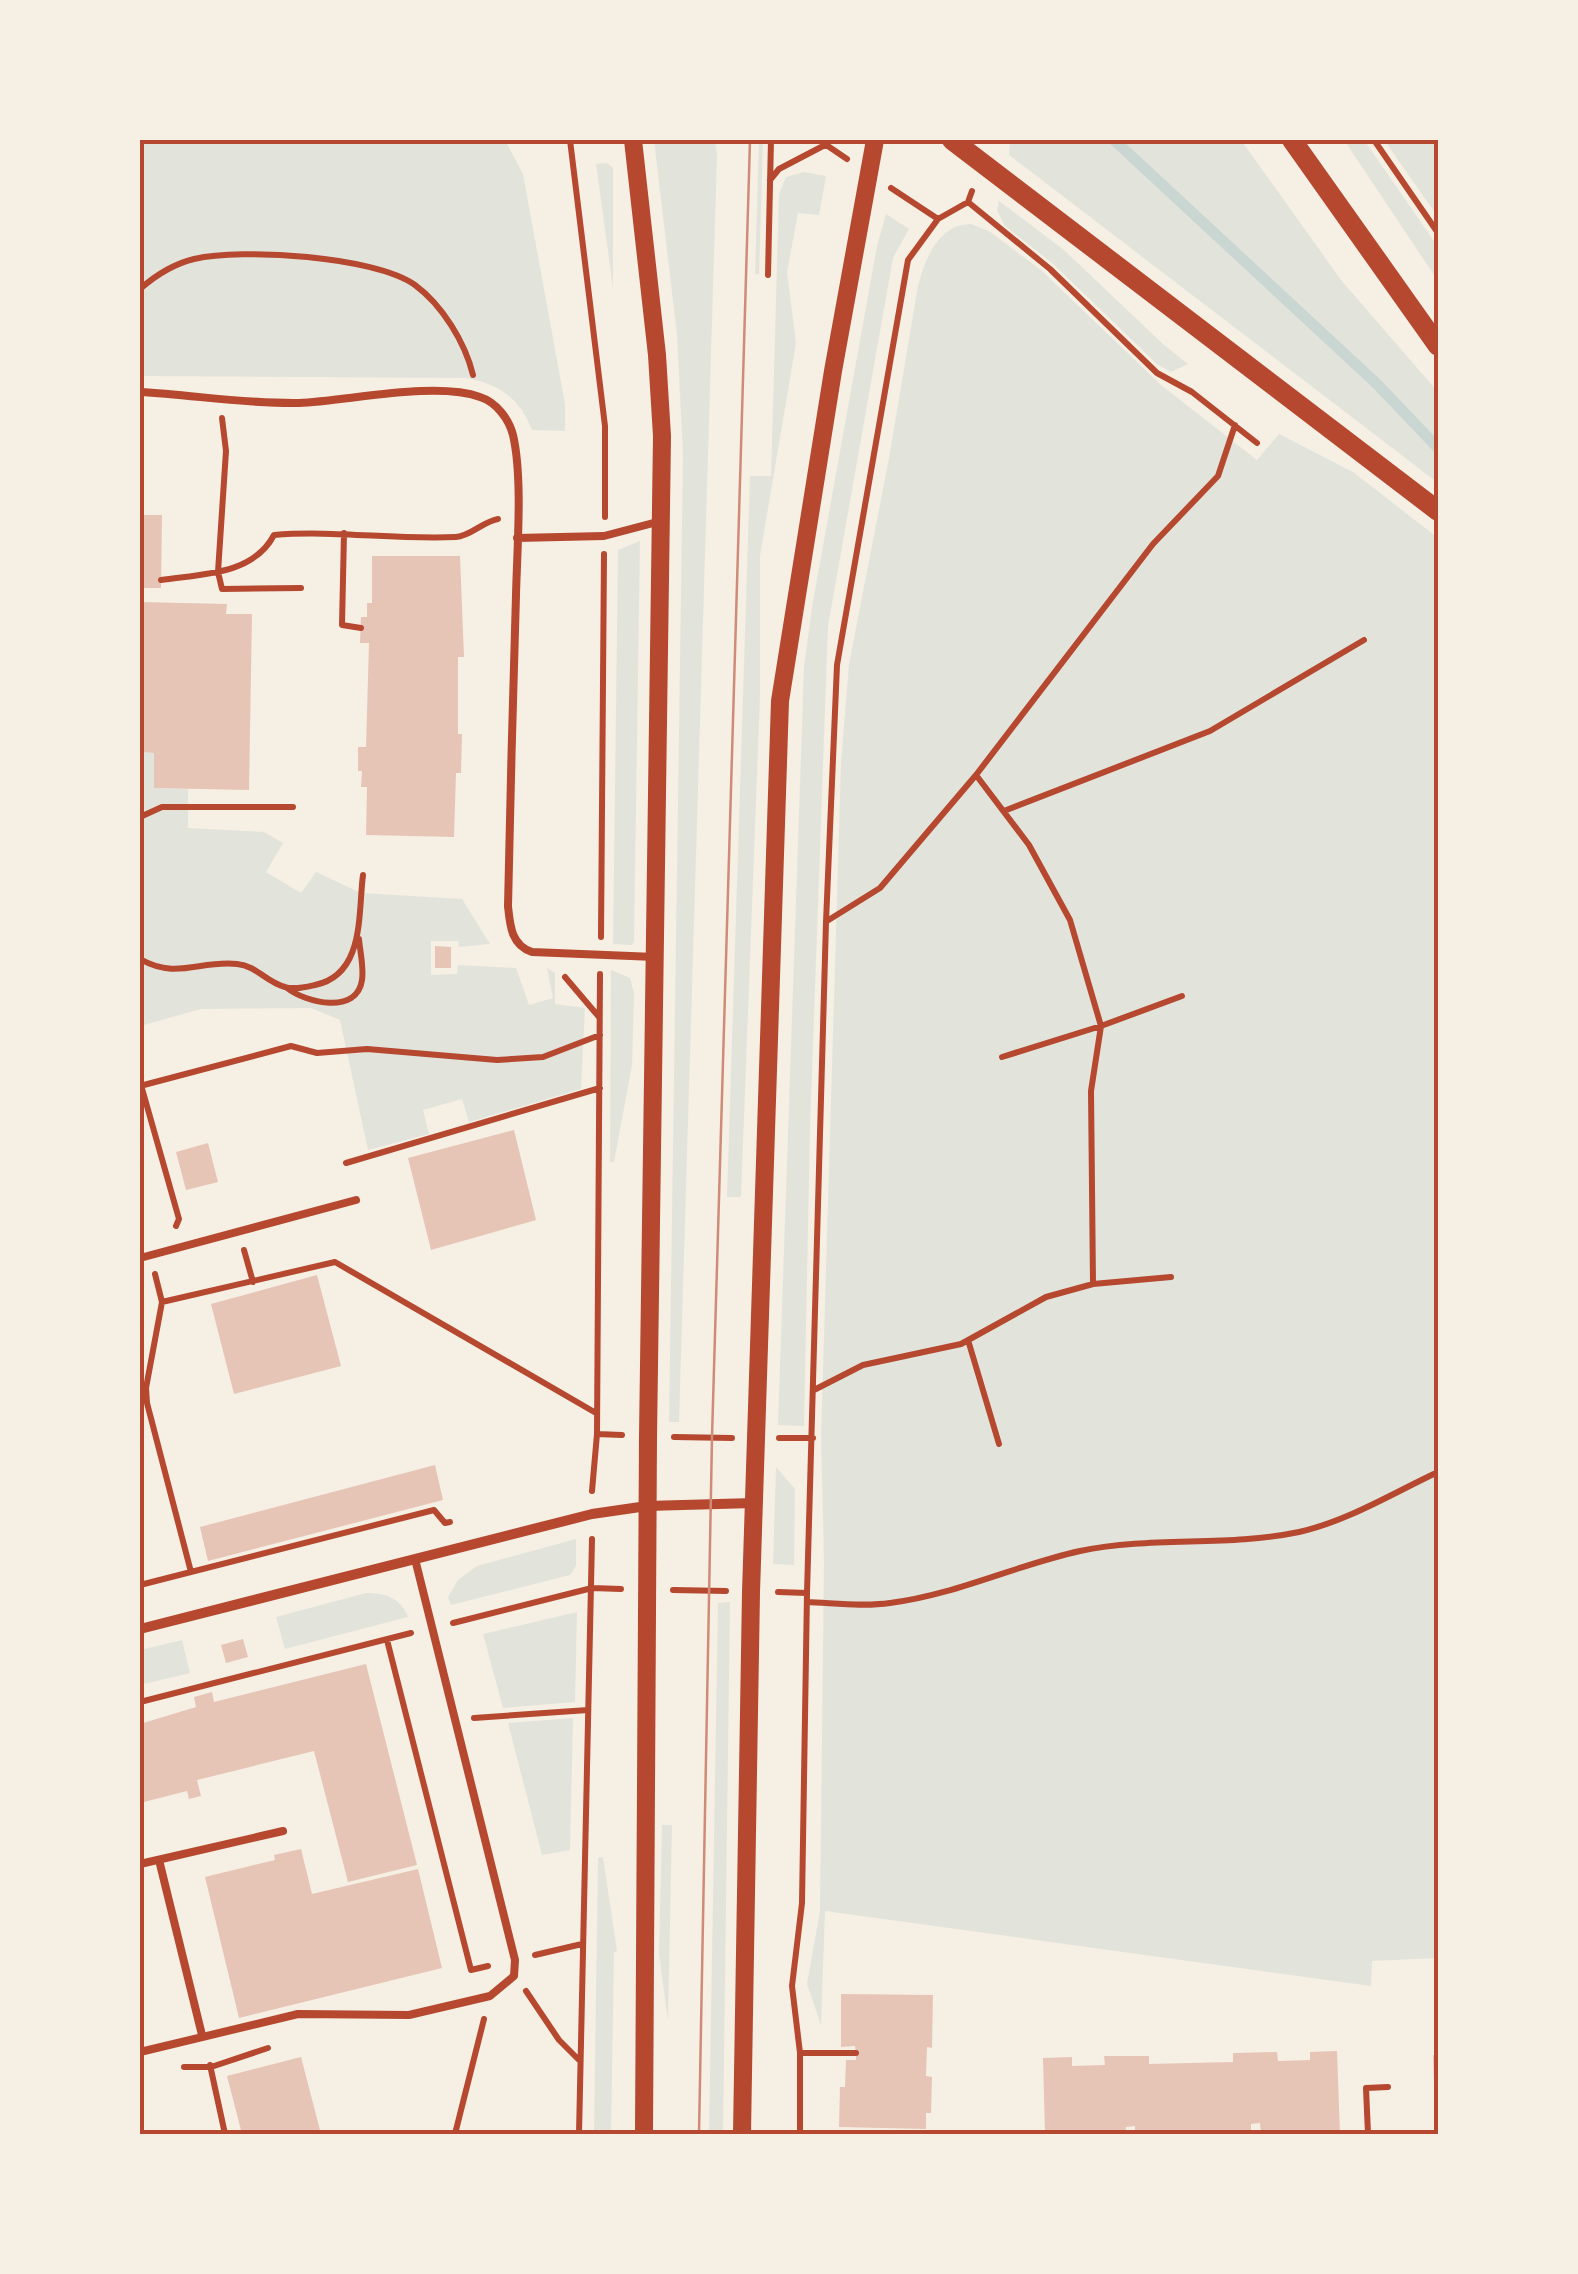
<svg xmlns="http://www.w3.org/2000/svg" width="1578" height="2274" font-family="'Source Serif 4',serif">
	<rect width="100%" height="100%" fill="#f6efe4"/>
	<!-- green -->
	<path fill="#e2e4dc" d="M140,140H505L523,174L565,404V431L532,430C520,398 498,383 465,378L140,376Z
		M654,140H715L717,155L679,1422H669L683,454L677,335Z
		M759,140H763L759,274H755Z
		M1010,140H1241L1341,280L1438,392V483L1009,155Z
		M1344,140H1364L1438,247V281Z
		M1385,140H1438V217L1384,140Z
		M607,163L613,168V288L596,164Z
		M804,172L826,176L819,215L798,213L787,272L796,343L760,556V696L741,1197H727L750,476H771L779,194L786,177Z
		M999,201L1064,250L1163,344L1188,364L1171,372L1157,364L1052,263L1005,226L997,210Z
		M886,214L909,229L893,258L828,626L810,1128L804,1426L778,1425L804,667L812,607L877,246Z
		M971,224L989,231L1041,270L1161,385L1257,460L1279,434L1353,472L1438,538V1958L1372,1961L1371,1986L825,1911L821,2025L807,1984L820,1911L824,1561L821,1438L841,763L849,664L889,458L918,286C925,258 939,224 971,224Z
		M640,541L634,941L632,945L613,944L618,550Z
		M140,752L154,753V788L188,789V828L264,832L283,843L266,872L301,893L316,872L361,893L462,899L490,944L459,947L458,941H431V975L457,974L458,965L516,968L529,1005L553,998L547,968L555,973V1004L585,1008L581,1089L469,1122L462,1099L423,1110L429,1134L368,1150L340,1020L311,1008L201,1009L140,1026Z
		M611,970L630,978L634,993L632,1065L614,1162H610Z
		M776,1467L795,1489L794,1565L773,1564Z
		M576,1539V1566L570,1575L451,1605L448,1597L458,1580L477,1566Z
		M366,1593C385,1593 401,1598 408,1617L285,1649L276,1617Z
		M730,1602L723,2134H709L718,1603Z
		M577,1612L575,1702L503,1708L483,1634Z
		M182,1640L190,1673L140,1685V1650Z
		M573,1718L570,1850L542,1855L508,1723Z
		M662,1825H672L668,2021L659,1954Z
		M603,1857L617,1951L614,1952L611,2134H594L598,1858Z"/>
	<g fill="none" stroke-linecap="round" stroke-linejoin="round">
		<!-- stream -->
		<path stroke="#c9d6d2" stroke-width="11" d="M1114,140L1377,384L1438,448"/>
	</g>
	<!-- building -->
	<path fill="#e6c5b7" d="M140,515H162L161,588H140Z
		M372,556H460L464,657H458V734H462L461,773H456L454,837L366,835L367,787H361L362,771H358V747H366L369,643H360L361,617H367V603H372Z
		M140,602L227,604L226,614H252L249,790L154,788V753L140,752Z
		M435,946L451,947V968H435Z
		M514,1130L536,1220L431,1250L408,1158Z
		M208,1143L218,1182L186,1190L176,1152Z
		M317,1275L341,1366L234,1394L211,1304Z
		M435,1465L443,1500L208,1561L200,1527Z
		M243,1639L248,1657L226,1663L221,1645Z
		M366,1664L417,1865L348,1882L314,1751L197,1780L201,1796L189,1799L187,1791L140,1803V1724L196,1707L194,1697L212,1692L214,1702Z
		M301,1849L312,1894L418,1869L442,1968L239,2018L205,1877L275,1860L274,1855Z
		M841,1994L933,1995L932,2048L927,2047L926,2076L932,2077L931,2113H926V2129L839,2127L840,2087H845L846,2060H856V2053L855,2046L841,2047Z
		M1337,2051L1340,2134H1261L1260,2123L1251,2124V2134H1135V2126L1126,2127L1125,2134H1045L1043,2058L1072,2057V2066L1105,2065L1104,2056H1149V2064L1233,2062V2053L1277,2052L1278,2061L1310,2060V2052Z
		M1433,2055H1438V2114H1435Z
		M301,2057L321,2134H242L227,2076Z"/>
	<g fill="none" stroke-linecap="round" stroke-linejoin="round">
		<!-- path -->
		<path stroke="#b5482f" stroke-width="6" d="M570,140L605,426V517
			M819,140L847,159
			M1374,140L1438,233
			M770,180L779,169L825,145
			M891,188L938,219
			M968,202L1050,269L1157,373L1192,392L1257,443
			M768,275L771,140
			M140,289C156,275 173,264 194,259C242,248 374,256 415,285C442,305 465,342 473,375
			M222,418L226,451L218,572L222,589L301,588
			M344,533L342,625L361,628
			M161,580C202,574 253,575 274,535C335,530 395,540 456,537C471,536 482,522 498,519
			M976,775L1029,845L1070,920L1101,1026L1091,1091L1093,1284
			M1004,811L1210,731L1364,640
			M140,817L162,807H293
			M827,921L880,888L976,775L1153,544L1218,476L1235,425
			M601,937L604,554
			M140,959C177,980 199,960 237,964C257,966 266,982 285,987C294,990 306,987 315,985C365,975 358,913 363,875
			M565,977L599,1017
			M287,988C306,1003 357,1015 362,980C364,967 360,952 359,939
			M1002,1057L1101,1026L1182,996
			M141,1085L179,1219L176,1226
			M140,1086L291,1046L317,1053L367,1049L497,1060L543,1057L600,1035
			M346,1163L600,1088
			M244,1250L253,1282
			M155,1274L162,1302
			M968,1340L999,1444
			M814,1390L863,1365L961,1344L1046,1297L1093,1284L1171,1277
			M597,1434L622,1435
			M674,1437L732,1438
			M779,1438H813
			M592,1491L597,1434L600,974
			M191,1572L147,1403L146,1388L162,1302L335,1262L596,1413
			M140,1585L434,1510L445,1523L450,1522
			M673,1590L726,1591
			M778,1592L807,1593
			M807,1602C834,1603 863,1607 890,1603C955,1595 1016,1565 1080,1551C1152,1536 1227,1547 1299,1532C1348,1521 1393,1493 1438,1472
			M453,1623L592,1588L621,1589
			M387,1640L471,1970L488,1966
			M140,1702L411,1633
			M474,1718L588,1710
			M535,1955L582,1944
			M526,1991L559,2040L579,2060
			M800,2053H856
			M210,2065L225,2134
			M184,2067H211L268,2048
			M455,2134L484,2019
			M579,2134L592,1539
			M800,2134V2053L792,1986L802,1903L807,1593L826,922L837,665L908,260L938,219L968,202L972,191
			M1368,2134L1366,2088L1388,2087"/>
		<!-- service -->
		<path stroke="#b5482f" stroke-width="8" d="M140,392C194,395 245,404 299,403C348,401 435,381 480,397C496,402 509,419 513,435C523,478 517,550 516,595C513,699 510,802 508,906C510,925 511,945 532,952L655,957
			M517,538L604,536L661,521
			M140,1258L356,1200
			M159,1860L202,2035
			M140,1864L283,1831
			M140,2052L298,2014L409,2015L490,1996L514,1976L515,1960L415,1559"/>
		<!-- minor -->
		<path stroke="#b5482f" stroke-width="10" d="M140,1629L592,1514L647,1506L754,1503"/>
		<!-- tertiary -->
		<path stroke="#b5482f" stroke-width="18" d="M633,140L657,355L662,436L648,1437L644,2134
			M742,2134L751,1592L780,701L833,371L875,140"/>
		<!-- secondary -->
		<path stroke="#b5482f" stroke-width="20" d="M952,140L1438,511
			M1292,140L1438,346"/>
		<!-- tram -->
		<path stroke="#cf8b77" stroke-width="2.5" d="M699,2134L712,1437L750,140"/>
	</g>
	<!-- border -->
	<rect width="1578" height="2274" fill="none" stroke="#f6efe4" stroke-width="285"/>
	<rect x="142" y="142" width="1294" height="1990" fill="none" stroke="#b5482f" stroke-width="4"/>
</svg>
